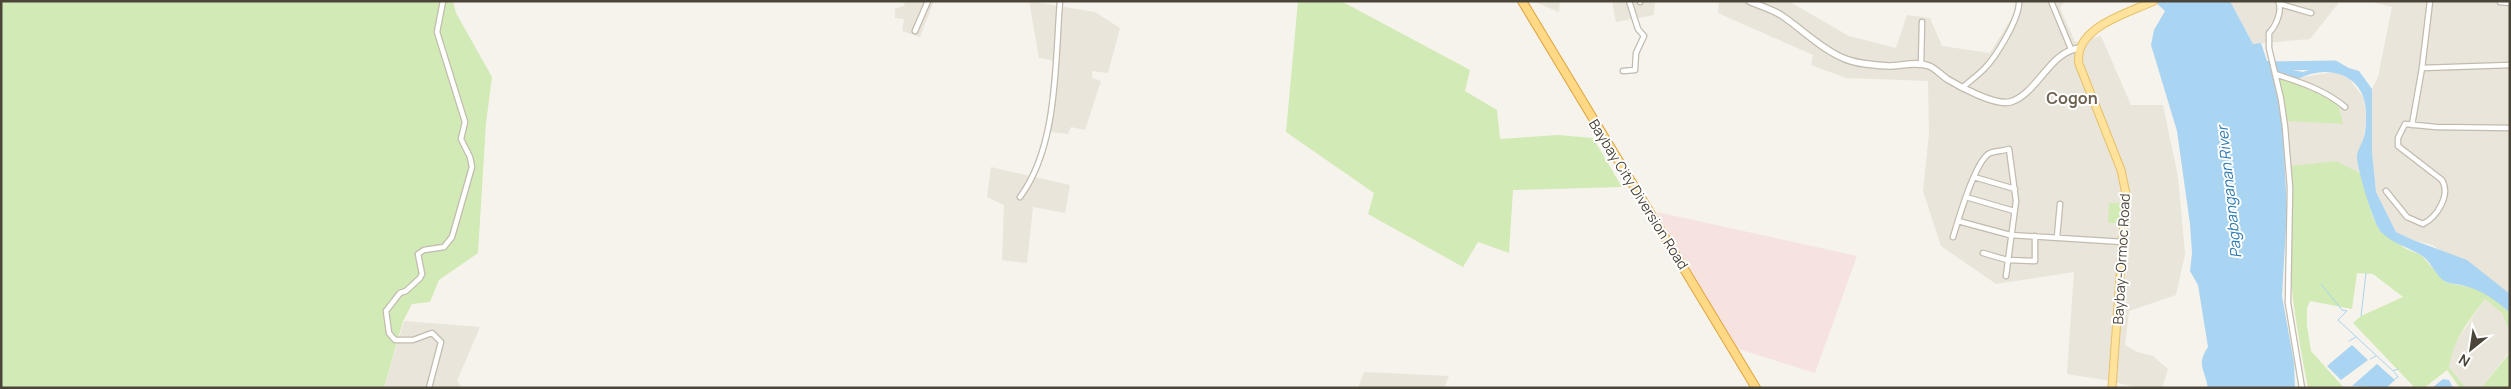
<svg xmlns="http://www.w3.org/2000/svg" width="2511" height="389" font-family="Manrope,sans-serif">
	<rect width="100%" height="100%" fill="#f6f3ec"/>
	<!-- residential -->
	<path fill="#eae5da" d="M905,1H934L920,37L902,31L904,19L895,18V9L904,6Z
		M1029,1L1095,12L1120,28L1108,73L1092,71V78L1101,81L1085,130L1071,127L1068,134L1050,132L1056,61L1039,58Z
		M1532,1H1560L1559,12Z
		M1612,1H1655L1654,15L1616,22Z
		M1719,1H1788L1849,36L1896,48L1907,15L1930,18L1942,46L1990,53L2022,1H2065L2060,8L2075,42L2101,36L2131,105H2163L2178,177L2185,254L2176,295L2129,311L2125,345L2137,352L2153,356L2168,369L2162,388H2138L2111,381L2067,374L2074,272L1996,284L1941,246L1923,191L1929,134L1928,81L1846,78L1811,65L1813,55L1718,13Z
		M2230,1H2340L2310,39L2253,44Z
		M2368,1H2510V294L2432,245L2413,240L2396,232L2376,192L2372,152V89L2378,77L2392,7Z
		M2335,72L2348,78L2364,98L2366,113L2364,138L2357,156L2360,173L2336,161L2284,167L2282,120L2342,124L2339,107L2335,103L2298,83V79L2302,77Z
		M991,167L1070,185L1065,213L1033,207L1027,263L1002,260L1004,205L987,197Z
		M2485,299L2502,313L2510,333V351L2481,388H2466L2449,367L2453,346Z
		M404,321L480,327L457,381L462,388H384Z
		M1364,372L1449,376L1444,388H1358Z"/>
	<!-- medical -->
	<path fill="#f6e3e0" d="M1657,212L1857,256L1815,373L1732,347Z"/>
	<!-- green -->
	<path fill="#d2eab5" d="M1,1H453L456,13L492,77L486,123L478,253L439,280L430,302L412,304L403,321L384,388H1Z
		M1298,1H1341L1470,70L1465,91L1497,110L1500,139L1558,135L1593,138L1622,187L1513,190L1509,253L1478,242L1463,267L1368,214L1374,193L1286,132Z
		M2278,76L2330,99L2339,107L2343,124L2286,121L2282,89Z
		M2336,161L2360,173L2372,215L2380,231L2406,249L2421,255L2445,282L2473,288L2491,296L2510,313V333L2502,313L2485,299C2467,324 2455,336 2449,367L2466,388H2460L2447,370L2424,388H2415L2353,323L2361,316L2403,297L2373,274L2357,273L2352,309L2310,301L2307,308V326L2311,351L2344,388H2308C2301,351 2294,315 2291,278C2289,241 2292,204 2290,166Z
		M2109,203H2121L2120,223H2108Z
		M2510,351V388H2481L2508,355Z"/>
	<!-- water -->
	<path fill="#a9d4f2" d="M2154,1H2230L2253,44L2261,43L2267,61H2276L2292,70L2303,72L2318,67L2338,65L2359,71L2372,89V152L2376,192L2396,232L2413,240L2467,260L2510,294V313C2496,300 2483,291 2465,286C2459,284 2452,284 2446,282C2436,277 2431,261 2421,255C2408,247 2393,244 2381,232C2374,225 2357,169 2357,157C2357,151 2361,145 2363,140C2366,133 2366,121 2366,113C2366,75 2328,63 2298,79L2275,71L2272,72L2282,120L2287,209L2282,296L2294,363L2295,388H2208C2205,369 2196,365 2208,347L2198,285L2190,271L2192,253L2190,224L2177,131L2151,45L2154,30L2165,11Z
		M2352,345L2368,360L2341,380L2327,366Z
		M2377,364L2395,380L2386,388L2352,386Z
		M2443,379L2449,380L2453,388H2432Z"/>
	<g fill="none" stroke-linecap="round" stroke-linejoin="round">
		<!-- stream -->
		<path stroke="#a9d4f2" stroke-width="1" d="M2321,284L2342,310L2347,311L2338,320L2393,371L2398,369
			M2361,316L2366,273
			M2349,341L2356,337
			M2370,359L2376,356
			M2394,372L2398,377L2395,379"/>
		<!-- river -->
		<path stroke="#a9d4f2" stroke-width="9" d="M2272,66L2335,65L2345,71"/>
		<!-- minor casing -->
		<g stroke="#c2bbae" stroke-width="7">
			<path id="minor" d="M1640,1V2
				M2051,1L2071,49
				M2278,1C2283,10 2276,26 2269,33V48L2281,99L2285,127L2290,188L2288,303L2302,388
				M2500,2L2510,3
				M2280,4L2311,13
				M915,31L928,1
				M1921,64L1922,22
				M2422,68L2510,65
				M1623,71L1635,70L1636,53L1644,36L1638,29L1629,1
				M2275,74C2300,82 2325,90 2345,107
				M1963,87C1970,81 1977,76 1984,69C1996,57 2020,18 2019,1
				M2412,125L2422,68L2430,1
				M1974,177L2015,189
				M2386,191L2407,217L2423,224C2437,217 2451,195 2442,180L2398,146V138L2405,124L2436,127L2510,128
				M1020,197C1058,146 1055,63 1060,1
				M1966,197L2014,211
				M1958,221L2010,235L2123,242
				M1953,237C1958,221 1975,160 1990,153C1995,151 2003,151 2009,149L2016,201L2006,276
				M2057,237L2060,204
				M1983,253L2007,260L2035,261V236
				M429,388L441,342L432,333L413,340H395L389,333L386,311L400,293L406,291L420,278L422,274L418,254L424,250L444,247L452,237L472,167L470,157L461,139L465,122L437,32L443,1"/>
		</g>
		<!-- tertiary casing -->
		<g stroke="#c2bbae" stroke-width="8">
			<path id="tertiary" d="M1749,1C1760,6 1771,9 1781,15C1802,29 1820,48 1843,58C1856,64 1874,65 1888,66C1901,66 1916,61 1929,66C1935,68 1941,75 1947,79C1960,87 1996,106 2010,102C2038,94 2049,51 2080,48"/>
		</g>
		<!-- primary casing -->
		<g stroke="#e6c16a" stroke-width="9">
			<path id="primary" d="M2112,388L2126,194L2121,170L2079,64C2073,27 2129,13 2154,1"/>
		</g>
		<!-- trunk casing -->
		<g stroke="#e0a43c" stroke-width="10">
			<path id="trunk" d="M1522,1L1756,388"/>
		</g>
		<!-- minor -->
		<use href="#minor" stroke="#fff" stroke-width="4.5"/>
		<!-- tertiary -->
		<use href="#tertiary" stroke="#fff" stroke-width="5.5"/>
		<!-- primary -->
		<use href="#primary" stroke="#ffe39c" stroke-width="7"/>
		<!-- trunk -->
		<use href="#trunk" stroke="#ffd985" stroke-width="8"/>
	</g>
	<g text-anchor="middle" dominant-baseline="central" stroke-width="4" stroke-linejoin="round" paint-order="stroke">
		<!-- street labels -->
		<g font-size="14" fill="#4b4439" stroke="#fff">
			<text transform="translate(1639 194) rotate(58)">Baybay City Diversion Road</text>
			<text transform="translate(2121 259) rotate(-87)">Baybay-Ormoc Road</text>
		</g>
		<!-- water labels -->
		<g font-size="15" font-style="italic" fill="#2e7ab2" stroke="#fff">
			<text transform="translate(2229 192) rotate(-96)">Pagbanganan River</text>
		</g>
		<!-- quarter labels -->
		<g font-size="16" font-weight="bold" fill="#6e6250" stroke="#fff">
			<text x="2072" y="98">Cogon</text>
		</g>
	</g>
	<!-- border -->
	<rect width="2511" height="389" fill="none" stroke="#4b4439" stroke-width="5"/>
	<!-- north arrow -->
	<g transform="translate(2471 349) rotate(210)" stroke="#ffffff" stroke-width="4" paint-order="stroke">
	<path d="M0-4L9 19L0 12L-9 19Z" fill="#4b4439"/>
	<text y="-8" font-size="14" font-weight="bold" text-anchor="middle" fill="#4b4439">N</text>
	</g>
</svg>
